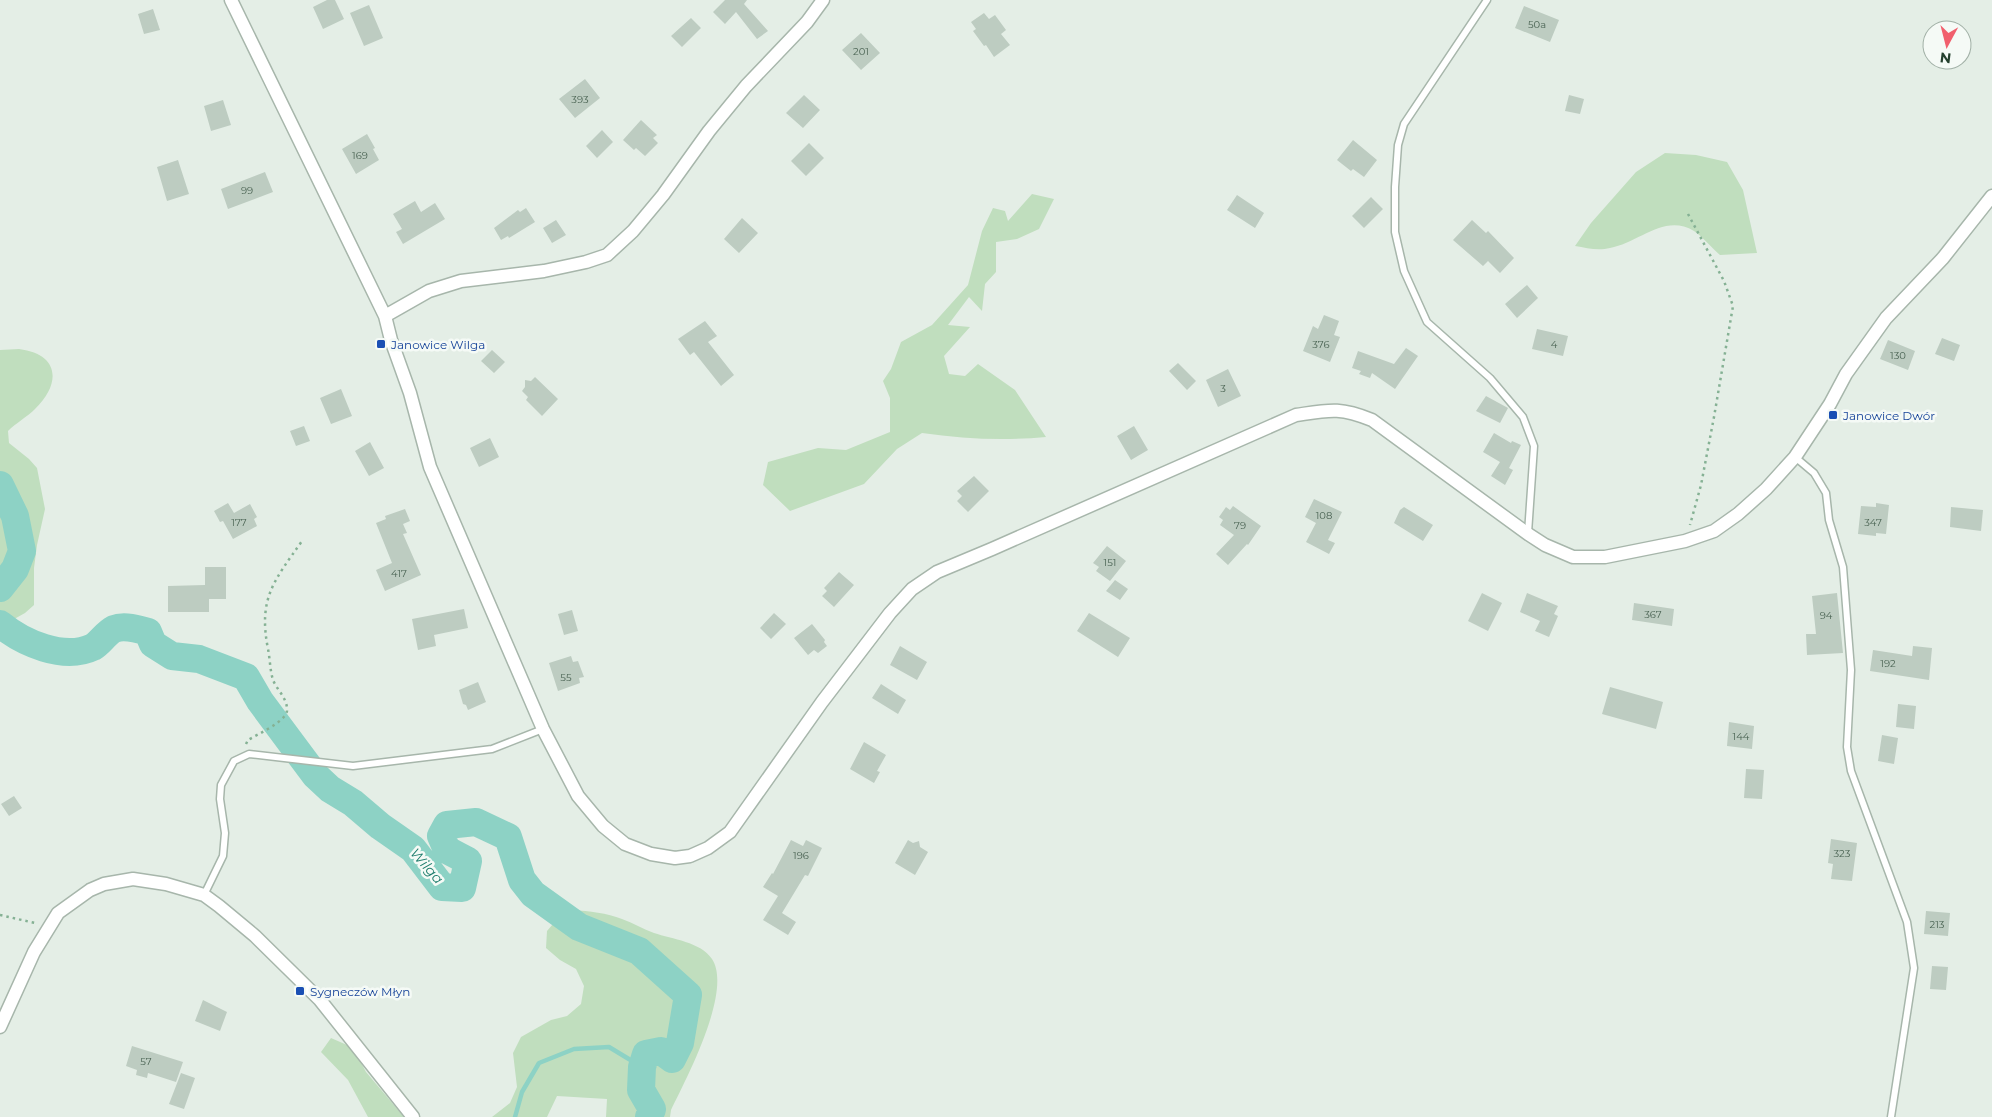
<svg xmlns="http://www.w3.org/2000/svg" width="1992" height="1117" font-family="Montserrat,sans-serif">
	<rect width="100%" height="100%" fill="#e4eee6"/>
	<!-- green -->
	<path fill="#c0debe" d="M1665,153L1696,155L1727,162L1743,190L1757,253L1720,255C1712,248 1703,237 1694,231C1664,213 1639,243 1610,248C1598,251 1587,248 1575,246L1591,223L1636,172Z
		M1032,194L1054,199L1039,229L1017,239L996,242V272L985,284L982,311L969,297L948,325L970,327L944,356L949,374L965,376L978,364L1015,390L1046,437C1004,441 964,439 922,433L897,449L864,484L790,511L763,485L768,462L818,448L846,450L890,432V398L883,381L891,369L901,342L932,325L968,285L982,231L993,208L1005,211L1008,221Z
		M19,349C59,354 62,383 35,409C27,417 16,423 8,431L9,443L29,459L37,468L45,509L37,545L34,568V605L25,613L0,627V350Z
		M573,910C589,911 607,913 622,919C633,923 643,929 654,933C672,939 701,942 712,959C733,991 686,1079 671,1110L670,1117H606L607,1099L557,1096L547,1117H492L510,1103L517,1087L513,1053L521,1037L551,1020L567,1016L581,1004L584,986L576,969L560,960L546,948L547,931L558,918Z
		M331,1038L347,1045L358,1057L366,1072L404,1117H368L348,1080L321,1052Z"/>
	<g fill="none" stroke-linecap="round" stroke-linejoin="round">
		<!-- stream -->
		<path stroke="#8dd2c5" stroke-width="4.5" d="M515,1117L522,1092L539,1063L574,1049L609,1047L642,1067"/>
		<!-- river -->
		<path stroke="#8dd2c5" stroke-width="28" d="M0,485L15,516L22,551L15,569L0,588
			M0,624C23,643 64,661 93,647C100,643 106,633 114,629C124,625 138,629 148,632L153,644L172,656L199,659L246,677L260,701L315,775L330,789L353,803L380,826L413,849L442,887L462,888L468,861L447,850L441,836L447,825L476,822L508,837L522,880L533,894L579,927L639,951L688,995L680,1043L672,1059L661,1051L646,1054L642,1067L641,1090L652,1109L649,1117"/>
	</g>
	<!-- building -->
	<path fill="#bdccc1" d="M327,0H335L344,19L323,29L313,7Z
		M725,0H747L744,4L768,31L757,39L736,12L725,24L713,12Z
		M369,5L383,38L364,46L350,13Z
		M1524,6L1559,20L1550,42L1515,28Z
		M153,9L160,30L144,34L138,14Z
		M984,13L989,19L995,15L1006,30L1001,34L1010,45L994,57L986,45L984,46L973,31L976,29L971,22Z
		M691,18L701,28L682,47L671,36Z
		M861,33L880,53L861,70L842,50Z
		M585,79L600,98L575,118L559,99Z
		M804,95L820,110L803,128L786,113Z
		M1569,95L1584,99L1580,114L1565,111Z
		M223,100L231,125L211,131L204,106Z
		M641,120L657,135L653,138L658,143L645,156L636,148L634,150L623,140Z
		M602,130L613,142L597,158L586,146Z
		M367,134L375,148L373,149L379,160L356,174L342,149Z
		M1353,140L1377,160L1364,177L1353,169L1351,171L1337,160Z
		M809,143L824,158L806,176L791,161Z
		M178,160L189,194L167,201L157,167Z
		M265,172L273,192L228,209L221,189Z
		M1237,195L1264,213L1255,228L1227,210Z
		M1371,197L1383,209L1364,228L1352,216Z
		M415,201L421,212L435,203L445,219L403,244L396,232L402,229L393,214Z
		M526,208L535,222L509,238L508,236L501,240L494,228L518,210L520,212Z
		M742,218L758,233L739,253L724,239Z
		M556,220L566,235L552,243L543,228Z
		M1472,220L1486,233L1488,231L1514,258L1500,273L1488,261L1483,266L1453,240Z
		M1527,285L1538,298L1517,318L1505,304Z
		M1324,315L1339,321L1334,335L1340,337L1330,362L1303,351L1313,326L1318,329Z
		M705,321L717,336L708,342L734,375L721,386L694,352L690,355L678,339Z
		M1537,329L1568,336L1563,356L1532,349Z
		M1942,338L1960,345L1954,361L1935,354Z
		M1888,340L1915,351L1908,370L1880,359Z
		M1406,348L1418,356L1395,389L1372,373L1370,378L1359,374L1361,371L1352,368L1358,351L1394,364Z
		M492,350L505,362L494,373L481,361Z
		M1178,363L1196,381L1187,390L1169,371Z
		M1228,369L1241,396L1218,407L1206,380Z
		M535,377L558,399L542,416L526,400L528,397L522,391L525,387V380L531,381Z
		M341,389L352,416L331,424L320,398Z
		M1486,396L1508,408L1500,423L1476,411Z
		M304,426L310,441L296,446L290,431Z
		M1134,426L1148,450L1131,460L1117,436Z
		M1494,433L1511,443L1512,441L1521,445L1509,468L1513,470L1505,485L1491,476L1500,462L1483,452Z
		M490,438L499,457L479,467L470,448Z
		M370,442L384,468L369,476L355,451Z
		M974,476L989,491L968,512L957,501L962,496L957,491Z
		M1314,499L1342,512L1328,540L1335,543L1329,554L1306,542L1316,523L1305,517Z
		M228,503L234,513L250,504L257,517L254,519L257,526L233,539L223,521L220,522L214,511Z
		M1876,503L1889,505L1886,534L1876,533V536L1858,534L1861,506L1876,507Z
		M1233,506L1261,526L1248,545L1247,544L1228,565L1216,554L1234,535L1220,525L1223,520L1219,517L1226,507L1230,510Z
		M1404,507L1433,525L1423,541L1394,523L1400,510Z
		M1951,507L1983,510L1981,531L1950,527Z
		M405,509L410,521L403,524L407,533L403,534L421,575L385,591L376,570L392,563L376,523L386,519L385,516Z
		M1107,546L1126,561L1110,581L1096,571L1099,567L1093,563Z
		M205,567H226V599H209V612H168V586L205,585Z
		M839,572L854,585L834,607L822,596L827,591L824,588Z
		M1115,580L1128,589L1120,600L1106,591Z
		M1482,593L1502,603L1488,631L1468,621Z
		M1527,593L1558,606L1554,614L1558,616L1549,637L1535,631L1540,621L1520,612Z
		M1837,593L1843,653L1807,655L1806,634H1816L1812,596Z
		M1634,603L1674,609L1672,626L1632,620Z
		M464,609L468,628L434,635L436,646L418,650L412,619Z
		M572,610L578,631L564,635L558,614Z
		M774,613L786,624L771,639L760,628Z
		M1089,613L1130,638L1118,657L1077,631Z
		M812,624L825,640L824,642L827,646L818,653L814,650L808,655L794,638Z
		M900,646L927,662L917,680L890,665Z
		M1913,646L1932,648L1929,680L1870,671L1873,650L1912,656Z
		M571,656L573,662L578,661L584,677L579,678L580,683L558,691L549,663Z
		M478,682L486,702L468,710L466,705L463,704L459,690Z
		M881,684L906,700L898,714L872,698Z
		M1610,687L1663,702L1656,729L1602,714Z
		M1898,704L1916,706L1914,729L1896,727Z
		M1729,722L1754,726L1752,749L1727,746Z
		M1882,735L1898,738L1894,764L1878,761Z
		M864,742L886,755L877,771L880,772L874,783L850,769Z
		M1746,769L1764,770L1762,799L1744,798Z
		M14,796L22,808L9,816L1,804Z
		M1831,839L1857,843L1852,881L1831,879L1833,864L1828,863Z
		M791,840L803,846L806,840L822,848L808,876L805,875L782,913L796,922L788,935L763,920L778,896L763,887L772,873L773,874Z
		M908,840L913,843L919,841L920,847L928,852L915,875L895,863Z
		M1926,911L1950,913L1948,936L1924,934Z
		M1932,966L1948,967L1946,990L1930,989Z
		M203,1000L227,1012L220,1031L195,1021Z
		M132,1046L183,1062L176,1082L148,1073L147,1078L136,1075L137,1070L126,1066Z
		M181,1073L195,1078L184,1109L169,1104Z"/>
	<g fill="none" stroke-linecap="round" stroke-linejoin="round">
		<!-- service casing -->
		<g stroke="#a7b6ab" stroke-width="9">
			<path id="service" d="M1487,0L1404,124L1398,145L1395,187V232L1404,271L1427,322L1490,378L1523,417L1534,446L1528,533
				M1795,457L1814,473L1826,493L1829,520L1843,567L1851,670L1847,747L1851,771L1907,922L1914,968L1891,1117
				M204,895L223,856L225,833L220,799L221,785L234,761L249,754L353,766L492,749L543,729"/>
		</g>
		<!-- minor casing -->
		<g stroke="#a7b6ab" stroke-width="15">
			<path id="minor" d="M231,0L385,316L391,340L410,393L430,467L543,729L578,796L603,826L625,844L651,854L675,858L690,856L708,848L730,832L822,702L890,613L912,589L937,572L992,549L1296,415C1330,410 1339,407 1372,420L1528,534L1545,545L1573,557H1605L1685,541L1714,531L1738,514L1766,489L1795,457L1830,404L1846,374L1886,318L1943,258L1992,196
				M385,316L429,291L461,281L544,271L586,262L607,255L633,231L663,195L709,131L746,86L807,22L823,0
				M0,1027L34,952L58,913L90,890L104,884L133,879L166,884L204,895L219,906L255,936L320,1000L413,1117"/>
		</g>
		<!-- path -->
		<path stroke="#85b194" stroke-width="2.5" stroke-dasharray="2.5 4" stroke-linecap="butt" d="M1688,214L1724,281L1733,306L1714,417L1701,485L1690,525
			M246,744L248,740C258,734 285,722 287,711C288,699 277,690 273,680C270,670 270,659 268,649C258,598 274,581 302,541
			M0,915L35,923"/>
		<!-- service -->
		<use href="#service" stroke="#fff" stroke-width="6"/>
		<!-- minor -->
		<use href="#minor" stroke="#fff" stroke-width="12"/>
	</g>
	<!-- markers -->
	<g fill="#1a4fb4" stroke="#f5faf6" stroke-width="2">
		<rect x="376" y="339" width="10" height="10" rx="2.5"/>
		<rect x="1828" y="410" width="10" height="10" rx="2.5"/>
		<rect x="295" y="986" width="10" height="10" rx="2.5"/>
	</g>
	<g text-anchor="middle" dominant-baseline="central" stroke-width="5" stroke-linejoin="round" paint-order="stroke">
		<!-- number labels -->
		<g font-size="10" fill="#4a6353">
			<text x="1537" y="24">50a</text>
			<text x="861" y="51">201</text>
			<text x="580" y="99">393</text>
			<text x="360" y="155">169</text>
			<text x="247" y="190">99</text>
			<text x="1321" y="344">376</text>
			<text x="1554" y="344">4</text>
			<text x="1898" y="355">130</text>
			<text x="1223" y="388">3</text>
			<text x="1324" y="515">108</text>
			<text x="239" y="522">177</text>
			<text x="1873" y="522">347</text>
			<text x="1240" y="525">79</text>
			<text x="1110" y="562">151</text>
			<text x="399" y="573">417</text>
			<text x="1653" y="614">367</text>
			<text x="1826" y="615">94</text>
			<text x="1888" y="663">192</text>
			<text x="566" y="677">55</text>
			<text x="1741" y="736">144</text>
			<text x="1842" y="853">323</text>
			<text x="801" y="855">196</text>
			<text x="1937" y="924">213</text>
			<text x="146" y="1061">57</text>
		</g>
		<!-- transit labels -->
		<g font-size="12" fill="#164399" stroke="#f5faf6" text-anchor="start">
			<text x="391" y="344">Janowice Wilga</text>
			<text x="1843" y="415">Janowice Dwór</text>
			<text x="310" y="991">Sygneczów Młyn</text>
		</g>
		<!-- water labels -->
		<g font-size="14" font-style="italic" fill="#1d7c6c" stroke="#f5faf6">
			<text transform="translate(427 866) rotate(49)">Wilga</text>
		</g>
	</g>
	<!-- north arrow -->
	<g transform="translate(1947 45) rotate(187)"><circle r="24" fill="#f5faf6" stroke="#a1b0a6"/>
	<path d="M0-4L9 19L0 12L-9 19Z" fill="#f15f6d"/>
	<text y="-8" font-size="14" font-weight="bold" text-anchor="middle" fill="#24402e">N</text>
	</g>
</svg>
